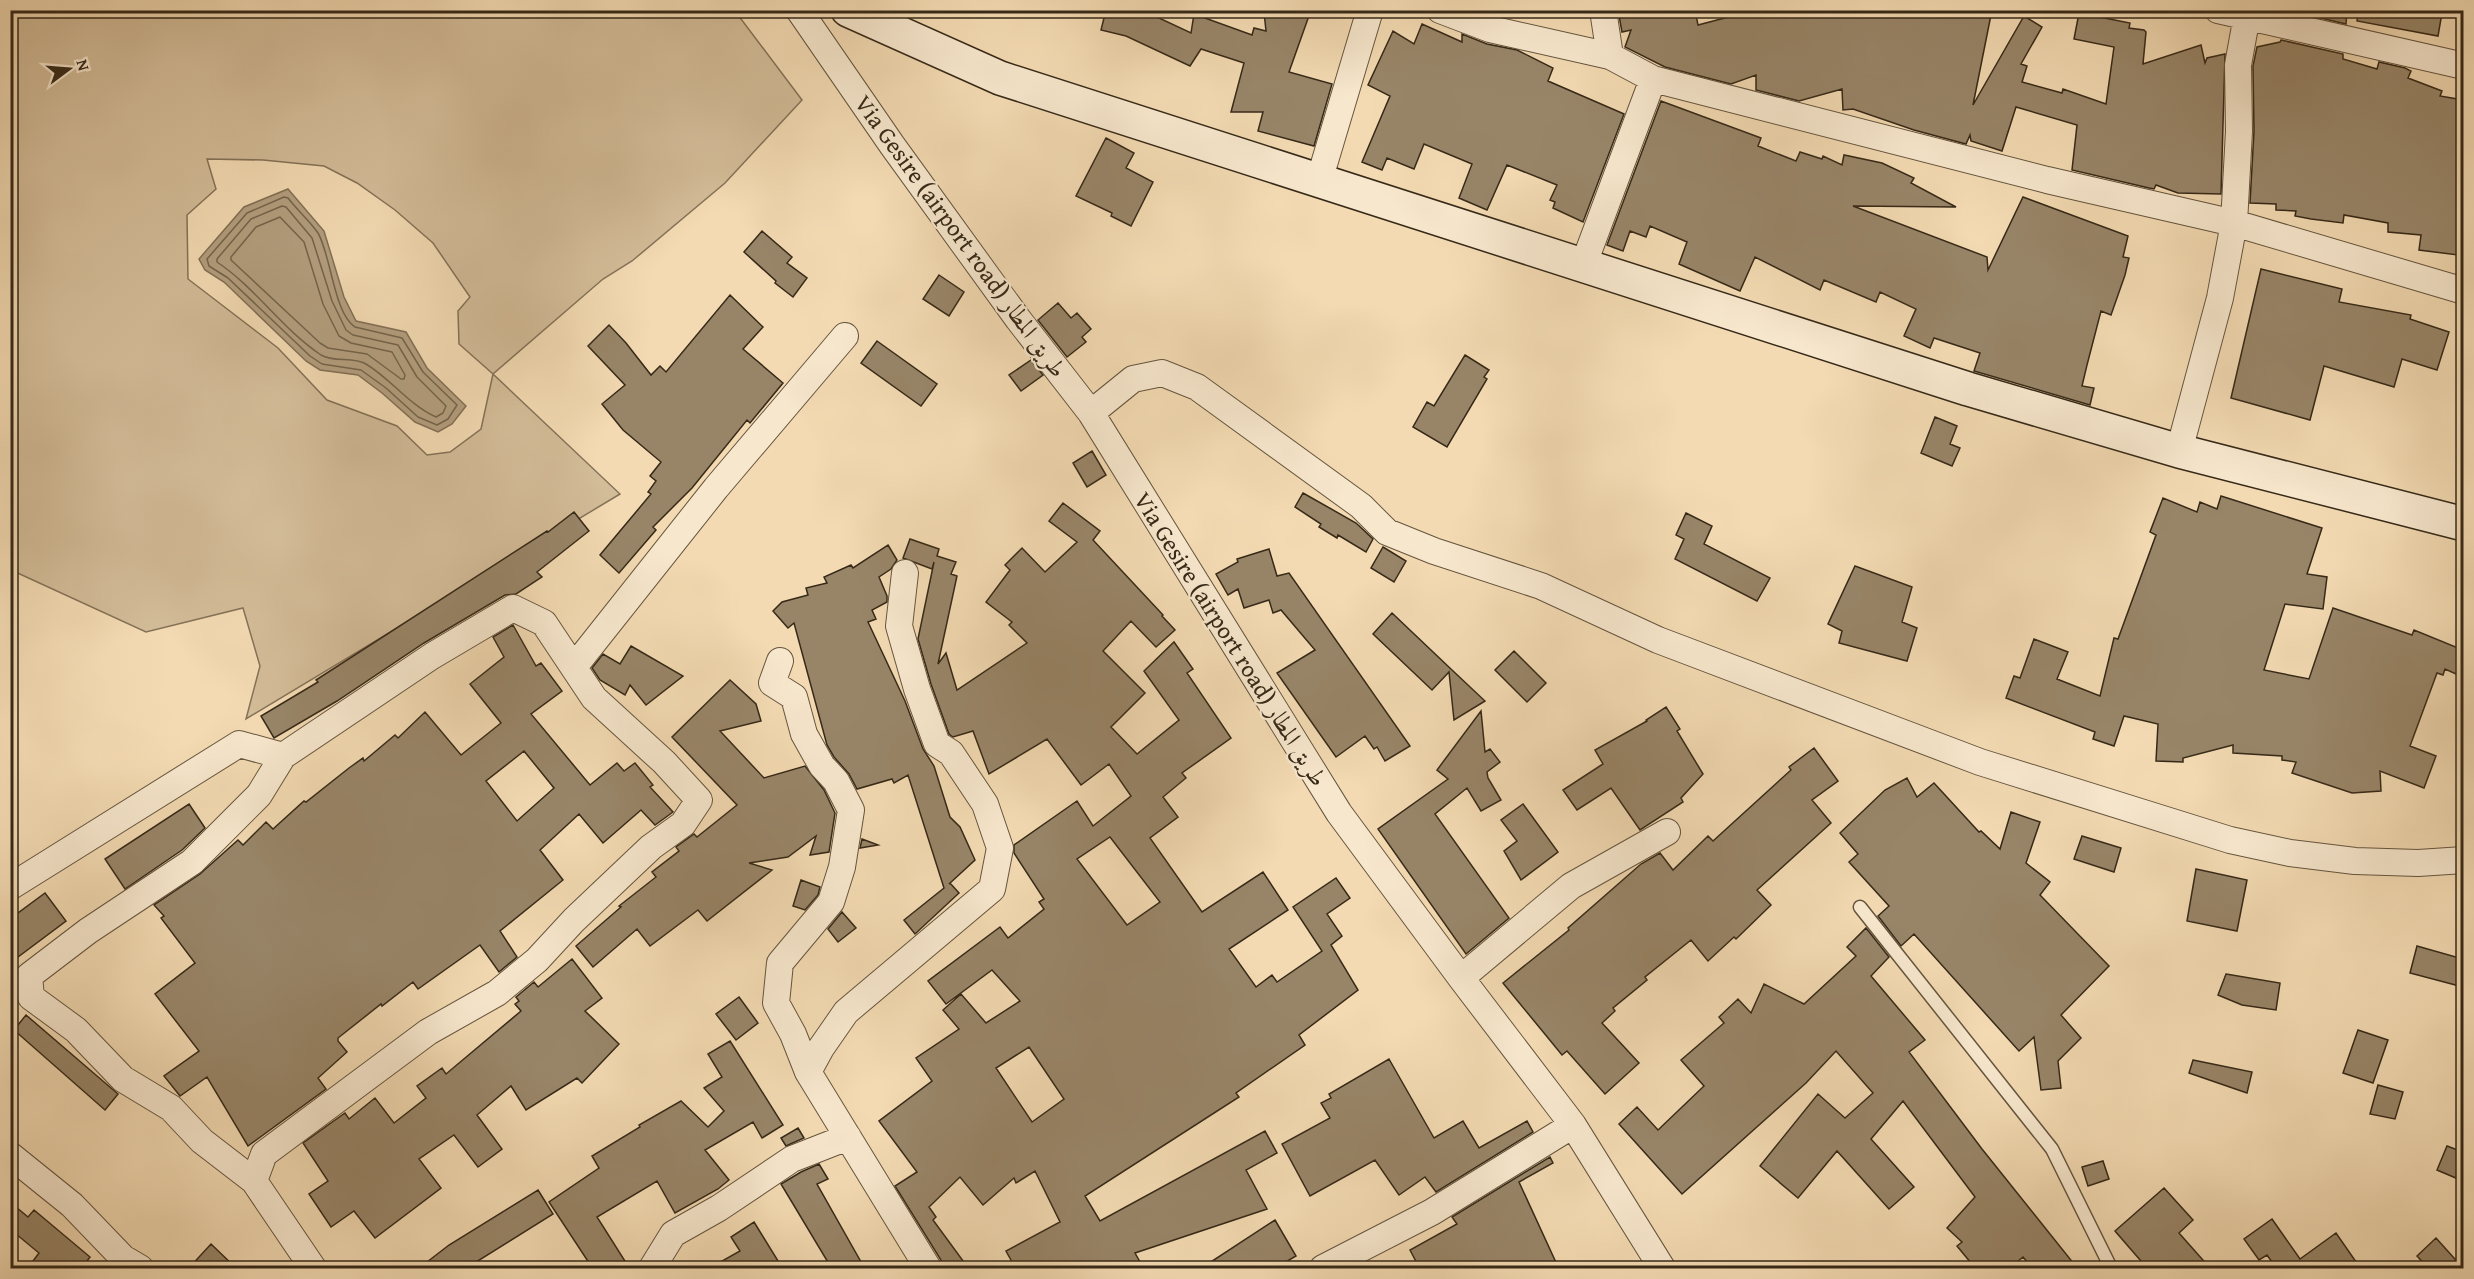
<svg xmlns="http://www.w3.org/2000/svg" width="2474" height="1279" font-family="'Gentium Book Plus',Amiri,serif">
	<rect width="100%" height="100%" fill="#f3dab2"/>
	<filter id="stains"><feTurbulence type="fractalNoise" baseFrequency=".00333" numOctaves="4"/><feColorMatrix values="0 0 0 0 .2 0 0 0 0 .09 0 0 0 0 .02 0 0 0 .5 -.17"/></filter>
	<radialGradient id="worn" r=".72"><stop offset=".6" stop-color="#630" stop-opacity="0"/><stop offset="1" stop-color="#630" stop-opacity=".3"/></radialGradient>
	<!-- green -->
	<path fill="#d3bc98" stroke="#847258" stroke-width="1.5" fill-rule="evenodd" d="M10,11H735L802,100L725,183L632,261L603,279L493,374L620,494L246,719L260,666L243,608L146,632L11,570ZM207,159L263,160L324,166L357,183L395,210L433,243L470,297L458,311L459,344L493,374L481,429L450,452L427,455L397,426L327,400L278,348L188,279L187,215L216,189Z"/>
	<!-- water -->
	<path fill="#b39e7e" stroke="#816f55" stroke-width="1.5" d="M288,189L324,231L344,297L356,321L406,332L427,368L466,406L452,424L438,432L415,422L382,393L358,375L320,370L306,361L224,282L205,270L199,259L244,207Z"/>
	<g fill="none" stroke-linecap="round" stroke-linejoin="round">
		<!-- shore -->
		<path stroke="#74644b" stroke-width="1.5" d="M284,197L288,198C297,210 310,221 318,233C331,255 334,314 355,327L402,338L423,372L457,405L448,419L437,425L418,417L386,388L361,370L322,364L310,356L228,278L209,266L207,259L247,213Z
			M282,206L286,207L312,238L332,301L346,330L353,335L398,345L417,377L446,406L443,413L436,417C409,405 391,379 366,364C353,356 334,363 321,355C282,329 256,288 217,262V259L251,219Z
			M280,217L304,242L323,304L339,336L351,343L392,352L405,375L404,379H401L367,354L328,348L320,343L231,260V257L256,227Z"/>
	</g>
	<!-- building -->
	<path fill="#988568" stroke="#362918" stroke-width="1.5" fill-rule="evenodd" d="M1106,10H1142L1191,33L1194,14L1252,35L1254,28L1266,31L1264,12L1311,10L1289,72L1332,84L1314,146L1258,131L1263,112H1231L1244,63L1201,49L1190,66L1126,36L1101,30Z
		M1618,10H1695L1698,25L1755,10H1992L1973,105L2024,16L2042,27L2021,64L2027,66L2022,82L2062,93L2063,89L2106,104L2114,47L2074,39L2079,13L2130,23L2129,28L2144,30L2146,32L2143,64L2201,45L2205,63L2207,58L2225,54L2221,194L2178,193L2156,185L2154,189L2149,188L2072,170L2077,125L2016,107L2002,151L1971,141L1970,135L1966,144L1914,130L1853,109L1843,110L1842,89L1799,101L1756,90V75L1731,84L1665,67L1625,47L1631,30L1622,32Z
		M2291,10H2347L2346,24L2291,11Z
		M2358,10H2431L2442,13L2438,36L2357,21Z
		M1422,24L1462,42V34L1487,44L1517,50L1553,68L1548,81L1624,114L1583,222L1553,208L1555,202L1550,200L1557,185L1507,165L1487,210L1459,198L1472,164L1424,144L1414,169L1387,158L1382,170L1362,162L1390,96L1368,85L1393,31L1414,44Z
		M2281,40L2343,54V59L2377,69L2379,62L2405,68L2411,71L2408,78L2442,91L2440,96L2463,100V217L2458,255L2419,250L2421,235L2388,232V223L2344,215L2343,223L2311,219L2295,216L2296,211L2276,210V204L2250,203L2254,131L2253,66L2257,47L2280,42Z
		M1661,101L1761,138L1758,146L1796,161L1800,152L1822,159L1823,156L1842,165L1844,155L1882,163L1914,178L1911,183L1956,207L1853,206L1987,257L1988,270L2023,197L2128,236L2123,257L2129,258L2125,275L2111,315L2101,311L2087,365L2082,386L2094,388L2090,405L1974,371L1980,353L1934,338L1930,348L1904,336L1916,309L1880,292L1876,302L1824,280L1820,290L1755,257L1740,291L1679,264L1687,242L1650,226L1646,237L1630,231L1623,251L1607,245Z
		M1106,138L1134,153L1126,168L1153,182L1131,226L1111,216L1112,213L1076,196Z
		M762,231L792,257L787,263L807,278L793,297L775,283L776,281L744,252Z
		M2261,269L2342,289L2339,302L2411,315L2410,319L2449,332L2437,370L2402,359L2394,387L2324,366L2310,420L2231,398Z
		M939,275L964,292L949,316L923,299Z
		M730,295L763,327L743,349L783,383L750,423L747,420L692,488L653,527L656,530L619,573L600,555L651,494L648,492L656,481L650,476L661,462L623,430L602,404L625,385L588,346L609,325L626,343L651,375L660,366L666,372Z
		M1058,303L1071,318L1077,313L1091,329L1082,337L1086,342L1067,357L1038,320Z
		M877,341L937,384L921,406L861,363Z
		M1465,355L1489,370L1484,377L1487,379L1447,447L1413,427L1427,402L1434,406Z
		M1031,360L1043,375L1021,391L1009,375Z
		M1935,417L1957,426L1950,444L1960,448L1952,466L1921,453Z
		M1092,451L1106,475L1087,487L1073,463Z
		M1303,493L1356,523L1373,539L1366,552L1338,535L1337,538L1319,527L1321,524L1295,507Z
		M2221,496L2322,528L2307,574L2327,577L2323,609L2285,604L2264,670L2309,679L2333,608L2412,635L2414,630L2463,650V677L2445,669L2443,675L2437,673L2410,746L2436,756L2424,788L2380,771L2381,791L2352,793L2292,773L2296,762L2282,760V756L2233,753V745L2183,758V762L2156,761L2158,724L2124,716L2114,746L2093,739L2095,732L2006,698L2014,676L2020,678L2034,639L2068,652L2057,679L2100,696L2114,638L2118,639L2156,535L2150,532L2163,498L2197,512L2200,502L2217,509Z
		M1063,503L1100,531L1093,540L1163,615L1162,616L1175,630L1156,647L1131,621L1103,651L1145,693L1111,727L1137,754L1179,720L1144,671L1174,642L1193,669L1187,673L1231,738L1182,773L1186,778L1163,797L1178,817L1150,838L1202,912L1263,872L1288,910L1229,949L1256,987L1272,975L1277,982L1322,951L1293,907L1336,878L1350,898L1327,914L1342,936L1331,945L1358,990L1299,1035L1305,1045L1236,1093L1239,1097L1085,1196L1100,1221L1265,1131L1277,1153L1246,1170L1267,1209L1135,1253L1144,1269H1016L1006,1251L1060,1222L1035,1171L1016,1183L1014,1178L983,1205L960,1177L929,1207L936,1217L933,1220L969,1269H943L941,1260L895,1186L917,1172L879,1121L932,1081L916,1058L959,1029L943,1010L961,994L986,1023L1020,1001L992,970L946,1004L928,981L1000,927L1008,938L1044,909L1039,902L1044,899L1014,853V845L1077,801L1093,826L1131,796L1109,764L1081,785L1047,739L989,774L973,731L953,737L949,734L931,684L918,639L934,562L932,569L903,558L910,539L939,549L937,556L956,562L951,574L957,576L938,664L946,653L957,690L1027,643L1009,625L1012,622L986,602L1010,570L1005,565L1022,548L1045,572L1077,542L1049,521ZM1110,837L1160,902L1127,925L1077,859ZM1029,1047L1064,1099L1032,1122L996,1068Z
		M574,512L589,531L537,572L542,577L516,594L505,595L424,643L337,701L274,738L261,716L318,682L316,680L547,531L548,532Z
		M1686,513L1712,526L1704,544L1770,578L1757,601L1675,559L1684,539L1676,535Z
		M888,545L897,560L891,569L879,577L887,596V602L872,610L876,619L868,622L905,701L923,749L934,766L950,817L960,827L975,860L949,884L950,883L959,893L915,934L904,920L944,888L908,775L894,783L892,779L857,789L849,774L834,757L827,745L794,623L788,628L773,611L782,602L808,595L806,588L827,583L824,577L851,565L853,568Z
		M1383,547L1406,561L1394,582L1371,568Z
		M1269,549L1277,576L1289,573L1410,746L1385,761L1377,747L1374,749L1365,736L1336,757L1277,673L1315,650L1281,610L1273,613L1269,600L1244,608L1238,589L1228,595L1216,574L1238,562L1237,559Z
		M1855,566L1912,587L1902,622L1917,628L1907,661L1839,643L1842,631L1828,624Z
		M1392,613L1452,670L1485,701L1454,720L1449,672L1432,690L1373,634Z
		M513,625L536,666L541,663L562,691L531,714L590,785L617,763L624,771L635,763L653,785L650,787L673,812L655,825L641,810L603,843L579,814L540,850L563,880L500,931L517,957L499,972L480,945L418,989L413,982L382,1006L381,1004L338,1038V1041L347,1052L318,1078L326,1089L248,1146L207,1077L180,1096L164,1076L199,1051L155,994L195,963L161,918L164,916L154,905L200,874L238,840L243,845L266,822L273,829L304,801L306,802L349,768L363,758L364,761L395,735L398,738L425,712L461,755L501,723L470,684L504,657L493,637ZM524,751L554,788L517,821L486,781Z
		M631,646L683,676L646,705L630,685L625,695L600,680L592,668L603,654L620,664Z
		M1514,651L1546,683L1527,702L1495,670Z
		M730,680L756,704L761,721L720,731L764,778L805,766L824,790L835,813L829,852L810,855L816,836L788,857L749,863L772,870L707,921L698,910L650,946L637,929L593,967L576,946L621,907L619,906L656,877L652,872L679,851L676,847L694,834L697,837L737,805L672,737Z
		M1666,707L1680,729L1677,731L1703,774L1681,798L1683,802L1640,830L1611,788L1577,810L1563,790L1603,764L1595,750L1647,721L1646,720Z
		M1481,711L1485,752L1490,749L1500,762L1487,772L1488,778L1501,800L1481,811L1467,788L1435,814L1509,918L1466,954L1378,829L1448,779L1437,770Z
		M1814,748L1838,781L1812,800L1831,823L1757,890L1771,905L1736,939L1734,937L1708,961L1691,940L1645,977L1647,980L1613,1008L1615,1011L1602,1023L1639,1063L1605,1094L1567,1051L1562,1055L1503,983L1569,930L1568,928L1641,864L1660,853L1673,870L1708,836L1713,841L1791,770L1789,767Z
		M1907,778L1917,797L1934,783L1979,832L1981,831L2000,849L2011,812L2040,822L2026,863L2050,882L2040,895L2109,966L2061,1015L2081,1038L2058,1061L2061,1088L2041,1090L2034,1037L2019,1051L1914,934L1901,946L1878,916L1889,906L1849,862L1858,854L1840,833L1885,790Z
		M189,804L205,828L182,850L125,889L105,859Z
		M1523,804L1558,852L1521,880L1504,851L1517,841L1501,820Z
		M2082,836L2121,848L2114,872L2074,859Z
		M862,839L878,845L860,848Z
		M2196,869L2247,880L2237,931L2187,921Z
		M801,880L820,887L818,895L805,910L793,906Z
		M45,893L66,921L18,957L10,947V919Z
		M842,912L856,928L838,942L828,929Z
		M1866,928L1889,957L1871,976L1925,1040L1909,1052L1982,1149L2078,1269H2033L2023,1257L2009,1269H1976L1957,1246L1962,1242L1947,1228L1975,1197L1903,1101L1871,1139L1914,1187L1889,1209L1837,1151L1798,1198L1760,1166L1818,1094L1845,1118L1873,1093L1836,1051L1806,1083L1682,1194L1619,1124L1637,1107L1658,1130L1704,1086L1681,1060L1724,1023L1719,1017L1738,999L1751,1013L1764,984L1804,1004L1856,956L1847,947Z
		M2417,946L2463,959V987L2410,973Z
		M572,959L602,998L585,1011L619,1044L582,1083L577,1078L526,1110L511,1086L477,1115L502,1149L478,1167L454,1135L419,1159L441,1188L375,1238L354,1211L331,1227L309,1194L328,1181L303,1143L345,1113L349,1119L375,1098L394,1123L426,1098L417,1086L442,1068L446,1074L521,1011L515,1004L519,1001L516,997L534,982L538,987Z
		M2226,974L2280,983L2276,1010L2242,1005L2218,995Z
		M739,997L758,1023L736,1040L716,1014Z
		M26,1015L118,1094L105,1110L14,1030Z
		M2358,1030L2388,1040L2373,1083L2343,1073Z
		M730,1041L783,1125L762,1138L753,1122L705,1150L729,1180L718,1189L675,1213L657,1181L597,1217L630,1269H593L549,1202L599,1168L592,1156L640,1127L639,1125L681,1101L708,1127L724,1111L704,1088L722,1077L708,1054Z
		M1389,1059L1434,1138L1463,1121L1479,1148L1527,1121L1533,1132L1436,1192L1425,1177L1399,1195L1375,1160L1310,1196L1282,1144L1330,1118L1321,1103L1331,1098L1329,1094Z
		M2193,1060L2252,1072L2247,1093L2189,1073Z
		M2378,1085L2403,1092L2395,1119L2370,1114Z
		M798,1128L804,1138L786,1146L781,1138Z
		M2447,1146L2463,1152V1181L2437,1170Z
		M1550,1157L1553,1163L1519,1182L1559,1269H1420L1410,1250L1457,1224L1452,1217Z
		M2103,1161L2109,1179L2088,1186L2082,1167Z
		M819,1164L828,1179L817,1184L865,1269H832L781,1184L801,1172Z
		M2164,1188L2193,1220L2179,1233L2210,1268H2147L2115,1231Z
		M538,1190L553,1214L465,1269H418L449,1245Z
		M10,1202L28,1217L34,1210L90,1257L81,1269H27L39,1253L10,1229Z
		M2272,1219L2300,1259L2336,1233L2361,1269H2277L2267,1255L2259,1260L2244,1239Z
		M1275,1220L1296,1256L1274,1269H1200Z
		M754,1222L783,1269H708L740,1251L731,1237Z
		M2436,1238L2463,1268V1269H2429L2417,1256Z
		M211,1244L237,1269H188Z"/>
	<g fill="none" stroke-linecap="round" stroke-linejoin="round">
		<!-- lane casing -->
		<g stroke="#65553e" stroke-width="15">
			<path id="lane" d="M1860,907L2052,1149L2111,1268"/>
		</g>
		<!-- street casing -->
		<g stroke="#65553e" stroke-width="28">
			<path id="street" d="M799,10L892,145L1018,319L1091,413L1339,813L1461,978L1573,1125L1662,1268
				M1440,10L1490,29L1610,56L1653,79L2047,180L2234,223L2464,291
				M1603,10L1610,56
				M2218,10L2464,66
				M1319,181L1370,10
				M1583,266L1653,79
				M1091,413L1133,379L1162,373L1197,387L1361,506L1387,532L1434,551L1541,586L1658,640L1980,762L2230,840L2290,853L2355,861L2418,863L2464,860
				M2179,451L2220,298L2234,223L2239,131L2238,65L2248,10
				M905,573L899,626L917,689L937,744L951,753L985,804L1000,848L992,889L846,1012L821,1048L808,1072L928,1268
				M780,661L772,683L794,697L804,734L822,766L836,781L851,810L842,867L831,902L780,963L776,1003L793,1034L808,1072
				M574,667L716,488L845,336
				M10,887L239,744L283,756
				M1461,978L1571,886L1667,832
				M10,1155L72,1205L123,1258L140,1268
				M254,1181L202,1141L171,1108L123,1079L76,1030L31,997L29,976L88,931L192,862L259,795L283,756L432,656L513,608L544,623L594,698L664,762L699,800L683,824L651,847L574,920L537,960L497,993L428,1032L264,1154L254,1181L313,1268
				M652,1268L673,1234L719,1208L792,1159L848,1137
				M1323,1268L1432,1212L1573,1125"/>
		</g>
		<!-- secondary casing -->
		<g stroke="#362918" stroke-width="36">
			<path id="secondary" d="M848,10L1000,78L1968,389L2179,451L2464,524"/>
		</g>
		<!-- lane -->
		<use href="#lane" stroke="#f7e7cd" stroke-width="12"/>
		<!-- street -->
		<use href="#street" stroke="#f7e7cd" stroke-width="26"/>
		<!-- secondary -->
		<use href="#secondary" stroke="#f7e7cd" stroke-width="33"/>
	</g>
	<g text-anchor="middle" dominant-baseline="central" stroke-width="4.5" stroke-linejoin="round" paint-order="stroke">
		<!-- street labels -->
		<g font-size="24" fill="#362918" stroke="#f7e7cd">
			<text transform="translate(961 236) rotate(54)">Via Gesire (airport road) طريق المطار</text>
			<text transform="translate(1231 639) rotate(58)">Via Gesire (airport road) طريق المطار</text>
		</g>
	</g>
	<!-- margin -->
	<rect width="2474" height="1279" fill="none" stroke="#f3dab2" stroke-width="36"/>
	<rect x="12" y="12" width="2450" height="1255" fill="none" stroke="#362918" stroke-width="3"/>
	<rect x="18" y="18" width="2438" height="1243" fill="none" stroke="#362918" stroke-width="1.5"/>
	<!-- north arrow -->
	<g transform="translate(69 69) rotate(74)" stroke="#f7e7cd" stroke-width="4.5" paint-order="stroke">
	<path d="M0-4.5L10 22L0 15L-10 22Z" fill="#362918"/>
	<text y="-9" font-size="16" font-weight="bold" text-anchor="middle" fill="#362918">N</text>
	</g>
	<rect width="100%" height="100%" filter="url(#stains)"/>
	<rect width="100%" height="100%" fill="url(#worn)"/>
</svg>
